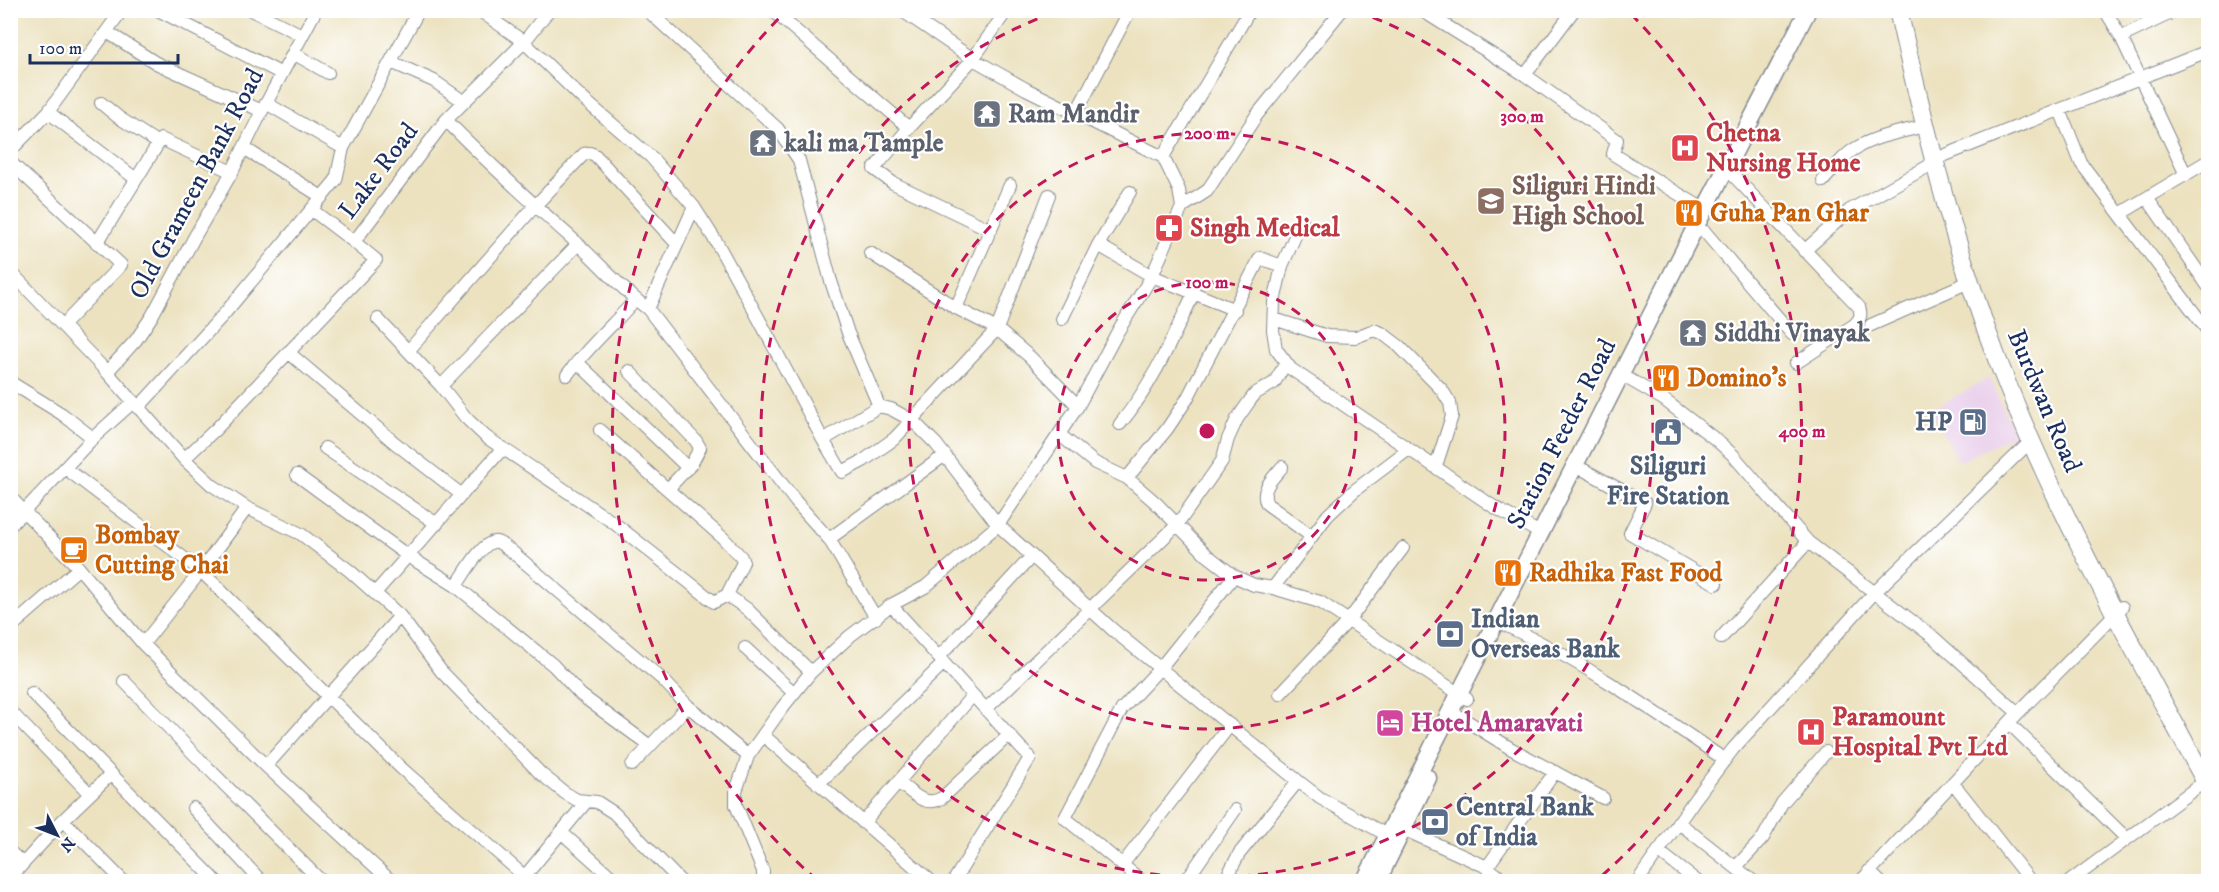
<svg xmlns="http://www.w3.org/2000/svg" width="2219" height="892" font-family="'IM FELL DW Pica',serif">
	<rect width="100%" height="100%" fill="#fff"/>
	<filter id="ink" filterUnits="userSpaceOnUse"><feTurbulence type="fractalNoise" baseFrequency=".0167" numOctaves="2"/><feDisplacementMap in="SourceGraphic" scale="12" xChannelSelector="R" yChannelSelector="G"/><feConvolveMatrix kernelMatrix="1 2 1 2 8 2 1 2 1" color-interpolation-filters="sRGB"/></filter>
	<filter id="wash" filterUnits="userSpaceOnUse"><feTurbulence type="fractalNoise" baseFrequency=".008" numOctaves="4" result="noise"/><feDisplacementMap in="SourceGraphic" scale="24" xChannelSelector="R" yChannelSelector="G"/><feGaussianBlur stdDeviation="1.35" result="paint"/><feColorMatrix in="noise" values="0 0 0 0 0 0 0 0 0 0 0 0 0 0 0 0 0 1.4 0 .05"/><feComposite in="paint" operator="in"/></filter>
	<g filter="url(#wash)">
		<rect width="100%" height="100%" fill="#ece2c0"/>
		<!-- built -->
		<path fill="#ead1ec" d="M1989,378L2015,434L1959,462L1931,410Z"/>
	</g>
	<g filter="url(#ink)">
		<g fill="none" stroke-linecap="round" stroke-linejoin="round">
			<!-- street casing -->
			<g stroke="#84888f" stroke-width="14">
				<path id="street" d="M158,10L282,74
					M251,10L302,35
					M479,10L524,42L582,98L651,157L694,207L717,243L760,321L823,440L879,406L891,409L913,421L936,444L998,525L1113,630L1298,781L1320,798L1394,839
					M647,10L778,129L799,160L830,278L848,333L879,406
					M772,10L909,128L973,59L1007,10
					M901,10L973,59L1026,89L1163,157L1179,190L1182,207
					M1421,10L1525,75L1617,140L1613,154L1705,210
					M2105,10L2121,37L2186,175
					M10,12L12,10
					M107,32L156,63L262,111
					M2121,37L2177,10
					M293,53L328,73
					M391,62L434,81L463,101
					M1525,75L1574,10
					M101,103L118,117L158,143
					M266,103L343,148
					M2060,110L2081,163L2208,331
					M48,112L136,179
					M1075,115L1130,10
					M446,120C488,163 532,203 577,243C601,265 622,290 648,309L796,502L829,539L876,618
					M909,128L874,169L893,183L991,230
					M244,148L322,197
					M10,151L48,112L122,10
					M1943,156L2208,51
					M1163,157L1250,10
					M10,162L121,265L63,325
					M1734,176L1859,307C1862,316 1860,319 1854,325L1796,363
					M1823,181C1832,171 1841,158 1853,150C1874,136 1901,132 1925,126
					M2147,198L2208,286
					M312,210L354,242
					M2120,214L2208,161
					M1302,220L1282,266L1274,302L1273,330L1276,349L1291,369L1494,507L1540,533
					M1705,232L1792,334
					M97,243L161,139L232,172
					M1098,245L1152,276L1235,310
					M1804,251L1850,210L1934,163
					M870,253L956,308L997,329L1030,357L1078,406
					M10,271L107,372L184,459L212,485L247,508L301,534L350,571L400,616L441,671L541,774L565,793L577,800L597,802L614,813L681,882
					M956,308L1010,185
					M648,309L694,207
					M378,319L441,386L466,418L486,437L614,523L714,602L727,595L747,609L811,672
					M1062,319L1098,245L1130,192
					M1274,319L1327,336L1356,337L1374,330L1382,333L1399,346L1442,390L1450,403L1452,416L1436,466
					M1871,325L1969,282
					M409,350L534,207L584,154L590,153L595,155L677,244
					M288,352L395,443L462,495
					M577,362L688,468
					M629,371L696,441L700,448L692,463L668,489
					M107,372L136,340L152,316L195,236L232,172L262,111L316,10
					M1620,374L1663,399L1715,439L1733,455L1808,542L1933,637L2018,713
					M567,375C587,348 613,325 635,300
					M10,382L62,414L93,438
					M441,386L578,244
					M138,408L225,313L336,180L343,148L419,10
					M1120,424C1152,385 1172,339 1194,293
					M600,430L723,538L741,557L743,562L727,595
					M1060,435L1095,463L1127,478L1155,502L1207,555L1234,576L1254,585L1273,588L1320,602L1467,699
					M823,440L842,472L863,461L894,439L997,329L1049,195
					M325,448L437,524
					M184,459L217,428L376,260L354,242L446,120L524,42L549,10
					M1282,467C1274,477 1259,490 1267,504L1311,536
					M65,468L201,571L401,768L531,882
					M1584,470L1645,503L1630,533L1716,584
					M297,475L408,556L456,586L553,665L581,695L650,746
					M1127,478L1167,429L1187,399L1260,258L1282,266
					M10,497L79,568L143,644L266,766L392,882
					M10,526L93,438L133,402
					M829,539L945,455
					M456,586C464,575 483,539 497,542C501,543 506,548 510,550L663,680L688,706L748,756
					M1273,588L1328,515L1355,490L1409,449
					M375,593L503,448
					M891,605L1030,758L953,882
					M1505,625C1584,662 1654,711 1725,760
					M10,628L79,568
					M1721,638L1808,542
					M143,644L201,571L247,508
					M745,648L794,693
					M939,657L1032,556
					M124,681L195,755L322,882
					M32,693L217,882
					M1280,694L1349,620L1403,548
					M986,709L1177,525L1222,461L1228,439L1237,419L1251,399L1256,393L1274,383L1286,363
					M10,711L90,794
					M1459,716L1510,748L1603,798
					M2009,723L2126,838
					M763,735L932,882
					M632,765L688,706
					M266,766L400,616
					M899,783C913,793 925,808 942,798L1009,735
					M1953,783L2031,882
					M818,784L944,663
					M193,808L262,882
					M63,820L124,882
					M1678,822L1754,882
					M863,823L973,695
					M1403,829L1487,867L1506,882
					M561,832L617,882
					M1658,851L1698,882
					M10,852L22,863
					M1122,865L1230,725
					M1487,867L1555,772
					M1736,867L1763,838L1782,803L1826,752
					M1869,871L1880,882
					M525,876L587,801
					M10,878L63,820L111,774
					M763,882V871L736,805V791L748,756L782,708L811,672L850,636L891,605L925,587L998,525L1078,406L1118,331L1152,276L1182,207L1207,191L1256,116L1342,10
					M1143,882L1065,818L1122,709L1161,667L1234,576
					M1185,882L1235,810
					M1224,882L1239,854L1298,781
					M1637,882L1695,799L1733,749L1874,593L2031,441
					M1860,882L2018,713L2122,607
					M2069,882L2208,779"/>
			</g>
			<!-- secondary casing -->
			<g stroke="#84888f" stroke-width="19">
				<path id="secondary" d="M1364,882L1695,228L1808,10
					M1377,882L1428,778"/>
			</g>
			<!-- primary casing -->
			<g stroke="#84888f" stroke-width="20">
				<path id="primary" d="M1898,10C1927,139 1959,267 2009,389C2064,526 2138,656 2208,786"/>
			</g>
			<!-- street -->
			<use href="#street" stroke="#fff" stroke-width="12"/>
			<!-- secondary -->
			<use href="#secondary" stroke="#fff" stroke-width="16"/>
			<!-- primary -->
			<use href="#primary" stroke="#fff" stroke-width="18"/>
		</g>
	</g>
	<!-- distance rings -->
	<g fill="none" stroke="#c2185b" stroke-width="3" stroke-dasharray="10 8">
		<circle cx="1207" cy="431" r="149"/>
		<circle cx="1207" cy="431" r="298"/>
		<path d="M1356 11A446 446 0 1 1 1058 11"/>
		<path d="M817 880A595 595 0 0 1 783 14M1631 14A595 595 0 0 1 1597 880"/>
	</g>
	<!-- icons -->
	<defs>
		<g id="temple-square" transform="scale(1.5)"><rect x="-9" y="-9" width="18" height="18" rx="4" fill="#6b7280" stroke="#fff"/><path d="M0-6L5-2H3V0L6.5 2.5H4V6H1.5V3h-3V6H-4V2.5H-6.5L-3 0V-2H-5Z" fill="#fff"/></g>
		<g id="hospital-square" transform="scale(1.5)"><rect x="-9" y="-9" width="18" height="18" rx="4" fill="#e0444e" stroke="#fff"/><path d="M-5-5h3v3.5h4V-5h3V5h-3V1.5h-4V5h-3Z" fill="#fff"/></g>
		<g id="school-square" transform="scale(1.5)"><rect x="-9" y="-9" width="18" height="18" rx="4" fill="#8d6e63" stroke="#fff"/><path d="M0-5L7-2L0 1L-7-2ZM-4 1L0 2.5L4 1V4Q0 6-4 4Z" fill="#fff"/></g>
		<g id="restaurant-square" transform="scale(1.5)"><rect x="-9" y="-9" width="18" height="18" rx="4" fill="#e8710a" stroke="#fff"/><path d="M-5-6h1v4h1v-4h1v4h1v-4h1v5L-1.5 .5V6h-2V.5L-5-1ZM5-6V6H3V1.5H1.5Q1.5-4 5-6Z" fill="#fff"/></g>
		<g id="pharmacy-square" transform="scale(1.5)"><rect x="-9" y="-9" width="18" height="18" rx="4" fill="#e0444e" stroke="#fff"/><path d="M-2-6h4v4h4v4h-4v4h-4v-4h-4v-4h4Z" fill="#fff"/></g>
		<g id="fuel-square" transform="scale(1.5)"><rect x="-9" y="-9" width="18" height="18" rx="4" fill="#5c6f8a" stroke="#fff"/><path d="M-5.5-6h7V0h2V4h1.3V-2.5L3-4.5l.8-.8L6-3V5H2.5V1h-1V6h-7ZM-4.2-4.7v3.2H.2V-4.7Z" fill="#fff"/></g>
		<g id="civic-square" transform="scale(1.5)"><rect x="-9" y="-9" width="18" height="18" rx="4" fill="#5c6f8a" stroke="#fff"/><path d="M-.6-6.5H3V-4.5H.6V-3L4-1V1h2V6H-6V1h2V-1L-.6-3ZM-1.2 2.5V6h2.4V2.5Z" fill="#fff"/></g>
		<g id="cafe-square" transform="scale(1.5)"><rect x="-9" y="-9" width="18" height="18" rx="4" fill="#e8710a" stroke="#fff"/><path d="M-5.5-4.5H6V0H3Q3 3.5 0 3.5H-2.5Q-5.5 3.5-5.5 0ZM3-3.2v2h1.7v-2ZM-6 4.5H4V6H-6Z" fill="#fff"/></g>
		<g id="bank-square" transform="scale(1.5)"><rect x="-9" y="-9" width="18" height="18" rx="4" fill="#5c6f8a" stroke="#fff"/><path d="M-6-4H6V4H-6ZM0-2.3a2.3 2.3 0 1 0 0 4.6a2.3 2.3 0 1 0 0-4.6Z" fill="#fff"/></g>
		<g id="hotel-square" transform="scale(1.5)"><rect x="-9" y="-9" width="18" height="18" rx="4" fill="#d1479c" stroke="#fff"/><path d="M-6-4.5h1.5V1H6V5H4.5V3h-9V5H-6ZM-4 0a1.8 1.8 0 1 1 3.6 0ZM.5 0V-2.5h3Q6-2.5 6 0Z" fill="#fff"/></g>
	</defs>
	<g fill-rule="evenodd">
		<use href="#temple-square" x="987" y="114"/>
		<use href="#temple-square" x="763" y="143"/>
		<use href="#hospital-square" x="1685" y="148"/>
		<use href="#school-square" x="1491" y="201"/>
		<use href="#restaurant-square" x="1689" y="213"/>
		<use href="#pharmacy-square" x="1169" y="228"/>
		<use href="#temple-square" x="1693" y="333"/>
		<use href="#restaurant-square" x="1666" y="378"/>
		<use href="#fuel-square" x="1973" y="422"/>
		<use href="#civic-square" x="1668" y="432"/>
		<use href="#cafe-square" x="74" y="550"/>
		<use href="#restaurant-square" x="1508" y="573"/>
		<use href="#bank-square" x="1450" y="634"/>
		<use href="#hotel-square" x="1390" y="723"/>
		<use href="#hospital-square" x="1811" y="732"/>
		<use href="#bank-square" x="1435" y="822"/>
	</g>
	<g text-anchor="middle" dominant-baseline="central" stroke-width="4.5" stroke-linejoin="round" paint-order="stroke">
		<!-- worship labels -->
		<g font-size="26" font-weight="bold" fill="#5b616d" stroke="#fff" text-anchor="start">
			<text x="1008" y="114">Ram Mandir</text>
			<text x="784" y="143">kali ma Tample</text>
			<text x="1714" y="333">Siddhi Vinayak</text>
		</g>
		<!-- health labels -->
		<g font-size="26" font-weight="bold" fill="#be3a42" stroke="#fff" text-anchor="start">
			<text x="1706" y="133">Chetna<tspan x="1706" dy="30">Nursing Home</tspan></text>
			<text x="1190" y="228">Singh Medical</text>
			<text x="1832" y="717">Paramount<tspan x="1832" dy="30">Hospital Pvt Ltd</tspan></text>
		</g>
		<!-- street labels -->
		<g font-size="26" fill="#1b2f5e" stroke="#fff">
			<text transform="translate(379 171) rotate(-53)">Lake Road</text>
			<text transform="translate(197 184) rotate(-62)">Old Grameen Bank Road</text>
			<text transform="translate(2044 401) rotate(67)">Burdwan Road</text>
			<text transform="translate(1562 434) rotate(-63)">Station Feeder Road</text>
		</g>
		<!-- education labels -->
		<g font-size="26" font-weight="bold" fill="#785e54" stroke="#fff" text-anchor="start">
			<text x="1512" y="186">Siliguri Hindi<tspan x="1512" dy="30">High School</tspan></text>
		</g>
		<!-- food labels -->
		<g font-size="26" font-weight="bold" fill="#c56008" stroke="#fff" text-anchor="start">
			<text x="1710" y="213">Guha Pan Ghar</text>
			<text x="1687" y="378">Domino's</text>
			<text x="95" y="535">Bombay<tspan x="95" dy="30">Cutting Chai</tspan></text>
			<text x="1529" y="573">Radhika Fast Food</text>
		</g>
		<!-- service labels -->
		<g font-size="26" font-weight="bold" fill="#4e5e75" stroke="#fff" text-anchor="start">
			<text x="1952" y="422" text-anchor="end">HP</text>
			<text x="1668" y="466" text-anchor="middle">Siliguri<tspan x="1668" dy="30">Fire Station</tspan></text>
			<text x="1471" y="619">Indian<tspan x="1471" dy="30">Overseas Bank</tspan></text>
			<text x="1456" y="807">Central Bank<tspan x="1456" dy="30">of India</tspan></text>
		</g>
		<!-- hotel labels -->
		<g font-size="26" font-weight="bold" fill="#b23c85" stroke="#fff" text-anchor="start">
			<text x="1411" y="723">Hotel Amaravati</text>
		</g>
	</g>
	<circle cx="1207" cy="431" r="9" fill="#c2185b" stroke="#fff" stroke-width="3"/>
	<g font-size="18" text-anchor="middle" font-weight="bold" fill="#c2185b" stroke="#fff" stroke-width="4.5" stroke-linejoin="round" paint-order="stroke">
		<text x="1522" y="122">300 m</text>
		<text x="1207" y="139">200 m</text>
		<text x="1207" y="288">100 m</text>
		<text x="1802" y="437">400 m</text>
	</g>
	<!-- margin -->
	<rect width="2219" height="892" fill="none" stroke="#fff" stroke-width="36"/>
	<!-- north arrow -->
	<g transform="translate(57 835) rotate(132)" stroke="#ffffff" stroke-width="4.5" paint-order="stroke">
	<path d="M0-4.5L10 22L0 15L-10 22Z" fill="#1b2f5e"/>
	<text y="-9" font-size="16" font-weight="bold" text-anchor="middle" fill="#1b2f5e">N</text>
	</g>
	<!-- scale -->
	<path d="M30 54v9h148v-9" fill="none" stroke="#1b2f5e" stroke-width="3"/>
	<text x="39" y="54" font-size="18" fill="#1b2f5e" stroke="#ffffff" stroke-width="4.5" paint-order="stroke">100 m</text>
</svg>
